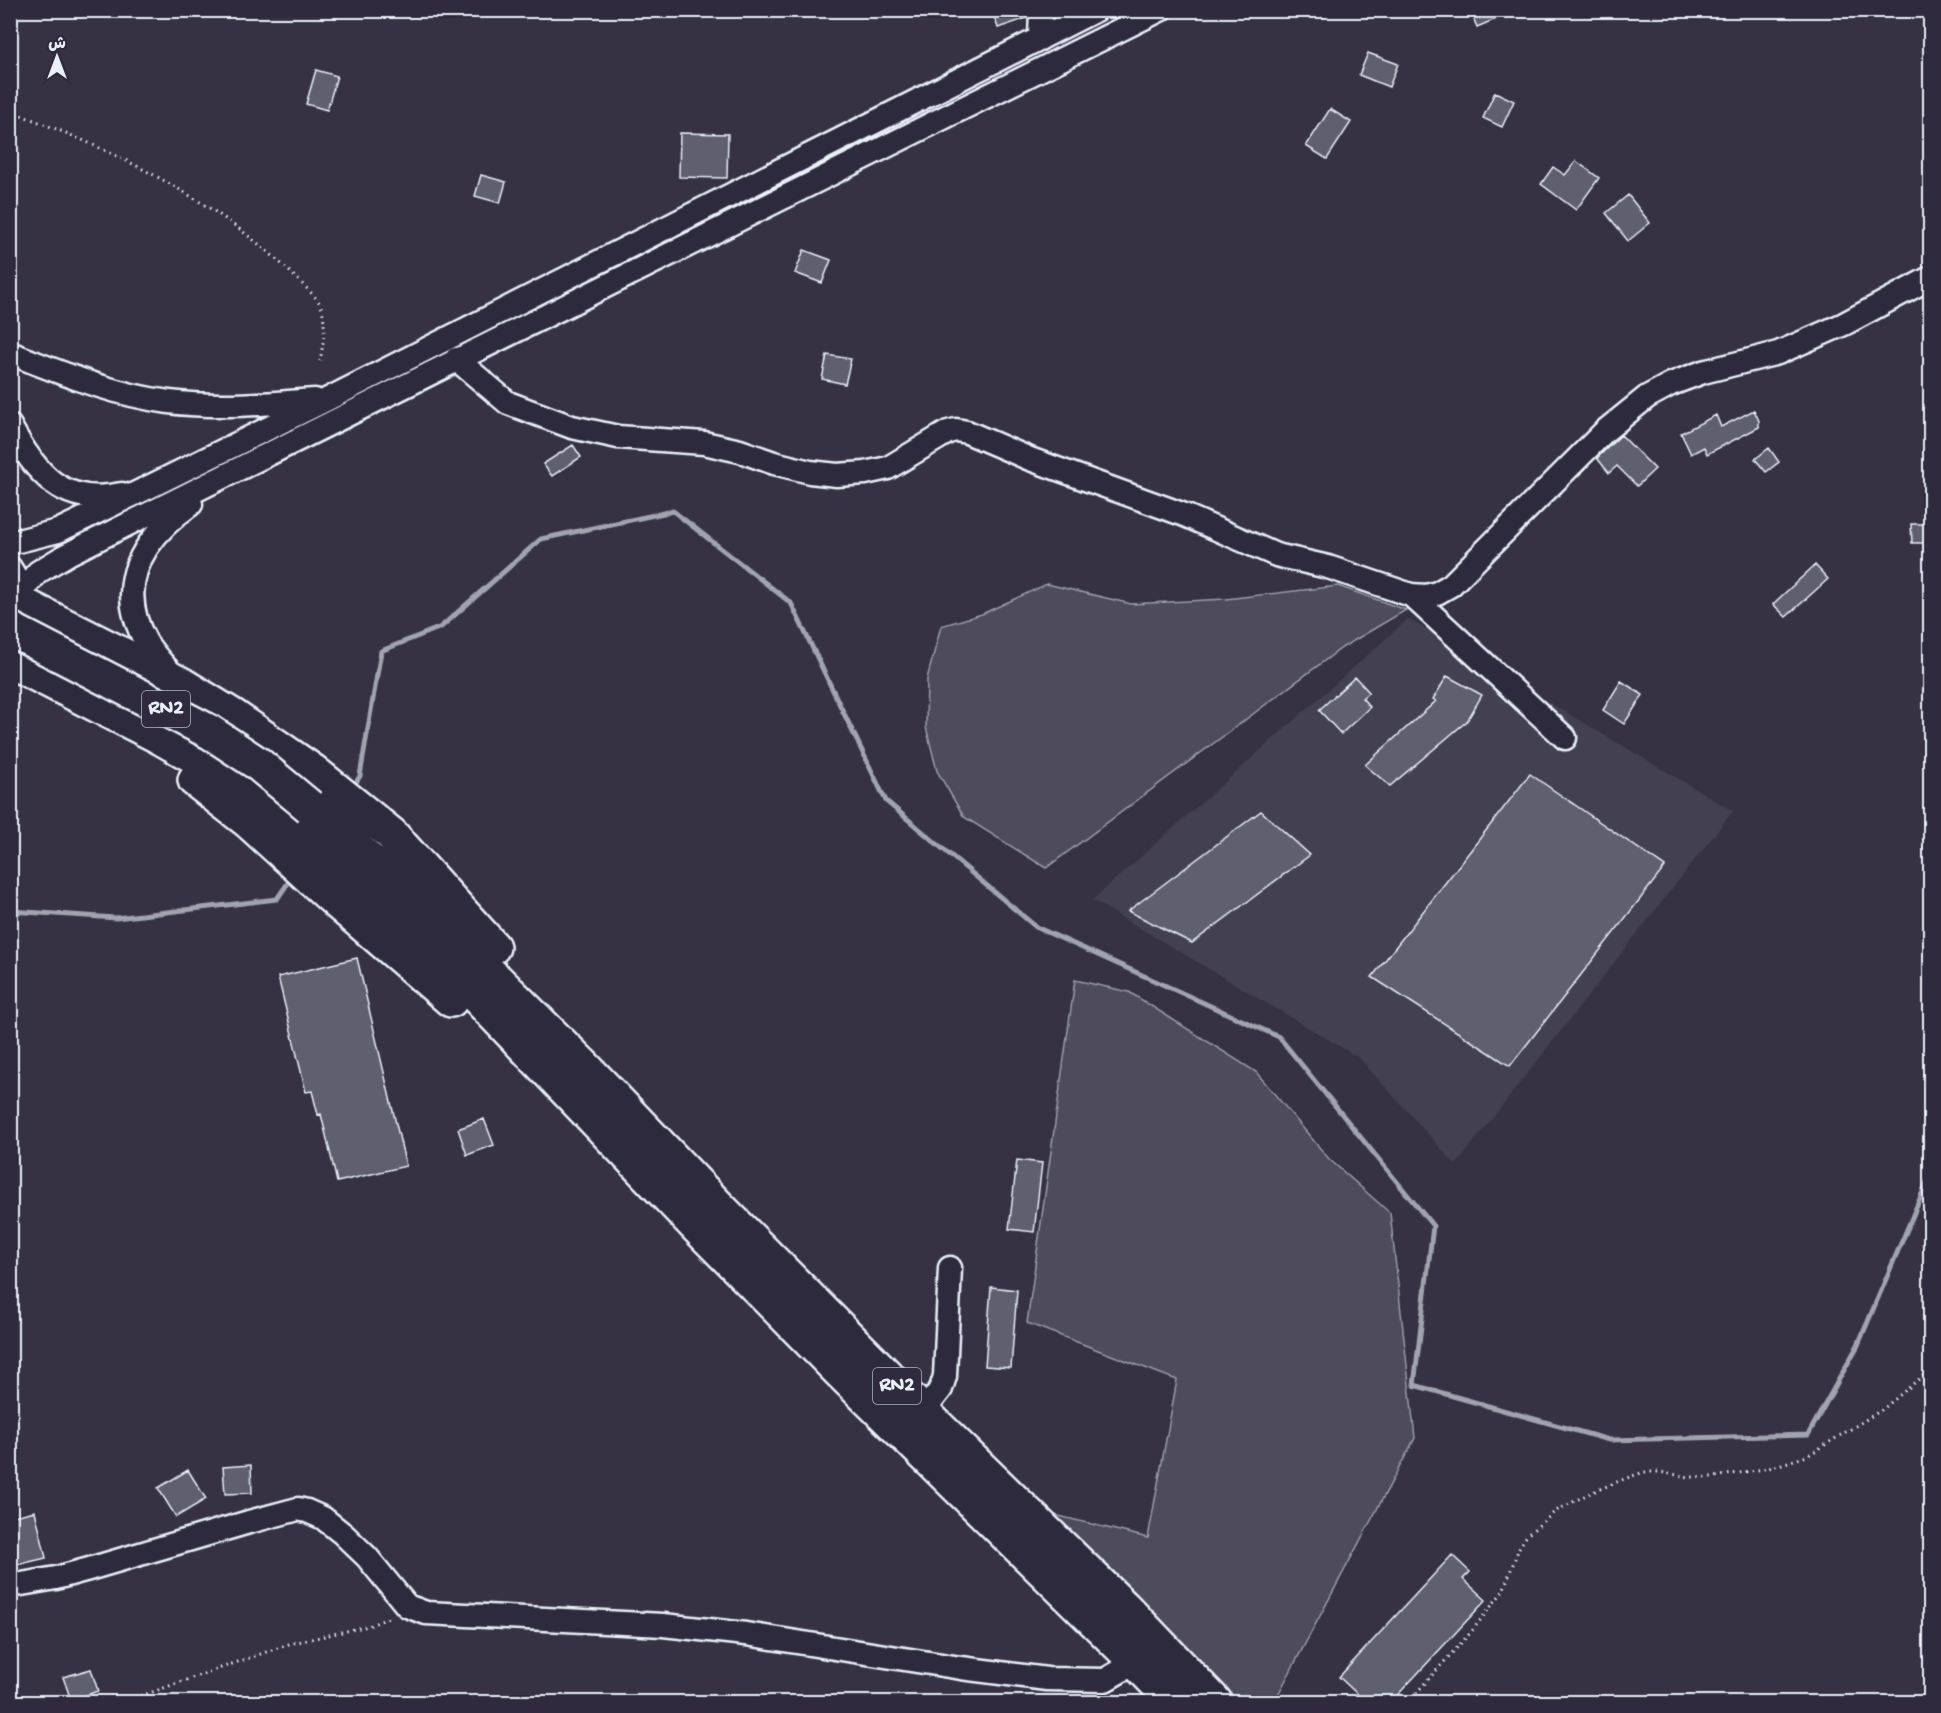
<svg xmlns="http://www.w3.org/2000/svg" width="1941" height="1713" font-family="'Gochi Hand','Playpen Sans Arabic',sans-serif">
	<rect width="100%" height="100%" fill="#363244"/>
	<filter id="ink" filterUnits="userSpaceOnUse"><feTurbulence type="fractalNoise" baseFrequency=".0167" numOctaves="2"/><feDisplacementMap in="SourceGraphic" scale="12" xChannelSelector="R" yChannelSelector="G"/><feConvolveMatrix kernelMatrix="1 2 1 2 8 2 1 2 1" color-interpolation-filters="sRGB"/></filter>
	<g filter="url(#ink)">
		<!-- built -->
		<path fill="#433f51" d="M1408,619L1733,811L1456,1165L1358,1057L1092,900Z"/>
		<!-- green -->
		<path fill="#4d4b5c" stroke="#9a9eaa" stroke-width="1.5" d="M1047,584L1131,604L1226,599L1338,586L1406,610L1343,647L1046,868L964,817L937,771L926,727L927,679L941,626L982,614Z
			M1075,980L1129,992L1256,1072L1329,1159L1390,1213L1415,1438L1274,1702H1236L1051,1514L1148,1538L1177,1380L1027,1323Z"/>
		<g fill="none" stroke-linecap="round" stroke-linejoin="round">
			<!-- stream -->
			<path stroke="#a0a4af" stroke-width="5" d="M351,790L360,776L381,651L441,627L541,539L673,511L791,603L886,801L1036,927L1279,1037L1433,1226L1414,1385L1609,1440L1808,1435L1858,1345L1930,1175
				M10,911L116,918L277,899L292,877"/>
		</g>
		<!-- building -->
		<path fill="#605e6e" stroke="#e8f1f8" stroke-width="1.5" d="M992,10H1027V18L998,28Z
			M1470,10H1515V11L1477,27Z
			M1368,53L1398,64L1389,87L1359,75Z
			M316,70L337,76L327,110L306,104Z
			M1495,92L1514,101L1502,127L1483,118Z
			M1330,109L1351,122L1327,159L1306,146Z
			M680,133L728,134L727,178L679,177Z
			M1576,161L1599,178L1576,210L1541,184L1553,167L1565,175Z
			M481,175L506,182L500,203L475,196Z
			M1628,195L1650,223L1628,241L1606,213Z
			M804,250L831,260L822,283L795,273Z
			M827,355L851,359L845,384L822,379Z
			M1754,410L1759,421V427L1707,454L1704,447L1691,454L1681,433L1716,415L1721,427Z
			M1621,435L1655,469L1637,486L1617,466L1609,473L1597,458Z
			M573,445L581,457L552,476L543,464Z
			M1769,448L1779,462L1766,472L1755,459Z
			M1911,524H1930V543H1912Z
			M1815,565L1828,579L1786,617L1773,604Z
			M1447,676L1482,695L1467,721L1390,786L1365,765L1436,701L1433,699Z
			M1355,677L1369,692L1362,698L1370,707L1341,734L1319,710Z
			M1621,681L1643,695L1624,724L1603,710Z
			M1530,774L1665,867L1510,1066L1372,977Z
			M1261,811L1310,855L1192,943L1128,911Z
			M357,958L406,1166L337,1182L321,1114L318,1115L312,1091L306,1092L278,977Z
			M484,1119L494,1145L467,1155L458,1129Z
			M1017,1160L1042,1163L1034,1232L1009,1229Z
			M991,1287L1017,1290L1011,1368L985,1366Z
			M251,1465L252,1493L225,1494L223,1467Z
			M188,1470L206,1499L176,1517L158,1488Z
			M35,1511L46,1558L16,1565L10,1543V1517Z
			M1452,1555L1470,1572L1463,1579L1486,1600L1391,1702H1366L1339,1677Z
			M91,1669L98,1691L71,1700L63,1677Z"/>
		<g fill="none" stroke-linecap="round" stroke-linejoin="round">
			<!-- minor casing -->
			<g stroke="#e8f1f8" stroke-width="27">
				<path id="minor" d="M1040,39L1041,10
					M10,353C61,373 114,395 169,402C217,408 267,404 315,400
					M456,359L508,403L572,427L618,437L704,443L740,451L774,463L810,472L837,475L865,473L888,468L948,432L956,430L967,432L1030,459L1182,514L1276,555L1328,567L1411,595L1426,596L1437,593L1451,585L1605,431L1647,397L1671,384L1703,372L1778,353L1844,324L1930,278
					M10,426C36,474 63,507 122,494
					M10,543L58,531L149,487L326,400L1096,10
					M10,568L15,576L20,604
					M19,594L38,572L68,554L1160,10
					M1411,595L1565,738
					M172,674C163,664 153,654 146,642C113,584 143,538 191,504
					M923,1412L941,1389L945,1376L950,1268
					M10,1586L56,1578L89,1569L249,1522L298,1509L307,1511L323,1518L343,1534L367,1557L407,1606L426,1613L663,1625L746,1634L961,1668L1047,1679L1105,1680L1136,1662"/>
			</g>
			<!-- highway casing -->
			<g stroke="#e8f1f8" stroke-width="38">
				<path id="highway" d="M20,603L181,684L233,716L314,772L391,834L493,947
					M10,661L156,735L220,771L294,824L362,884L451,970L697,1227L840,1372L1126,1652L1175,1702
					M195,780L249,822L338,903L451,1000
					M310,807L424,908L583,1065L718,1206L923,1412L1124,1607L1215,1702"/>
			</g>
			<!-- path -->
			<path stroke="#e8f1f8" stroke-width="3" stroke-dasharray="1.5 4.5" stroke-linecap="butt" d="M10,111C110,148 218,200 294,276C301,283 318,298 321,306C327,324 323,344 320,361
				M135,1698L289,1644L368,1626L391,1617
				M1408,1702L1472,1631L1503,1591L1519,1548L1527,1535L1556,1511L1588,1494L1624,1479L1644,1472H1660L1689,1477H1715L1769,1468L1807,1456L1883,1409L1930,1370"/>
			<!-- minor -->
			<use href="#minor" stroke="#2f2a3d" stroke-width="22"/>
			<!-- highway -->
			<use href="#highway" stroke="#2f2a3d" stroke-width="33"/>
			<!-- highway-bridge casing -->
			<g stroke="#e8f1f8" stroke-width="38" stroke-linecap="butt">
				<path id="highway-bridge" d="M10,629L210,732L257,763L310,807"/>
			</g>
			<!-- highway-bridge -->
			<use href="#highway-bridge" stroke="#2f2a3d" stroke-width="33"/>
		</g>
	</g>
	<g text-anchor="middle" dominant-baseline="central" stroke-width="6" stroke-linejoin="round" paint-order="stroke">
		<!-- shield labels -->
		<g fill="#2f2a3d" stroke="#b0b5c0" stroke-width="1.5">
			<rect x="142" y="691" width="48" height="36" rx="4.5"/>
			<rect x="873" y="1368" width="48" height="36" rx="4.5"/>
		</g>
		<g font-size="21" font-weight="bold" fill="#e8f1f8">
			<text x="166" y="709">RN2</text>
			<text x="897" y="1386">RN2</text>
		</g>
	</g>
	<!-- margin -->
	<rect width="1941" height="1713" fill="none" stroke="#2f2a3d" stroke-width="36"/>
	<rect x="18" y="18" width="1905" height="1677" fill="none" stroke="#e8f1f8" stroke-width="2" filter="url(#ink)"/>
	<!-- north arrow -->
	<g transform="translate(57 57)" stroke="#2f2a3d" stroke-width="4.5" paint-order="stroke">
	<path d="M0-4.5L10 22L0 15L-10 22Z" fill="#e8f1f8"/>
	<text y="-9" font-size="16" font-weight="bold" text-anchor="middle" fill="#e8f1f8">ش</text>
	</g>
</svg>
